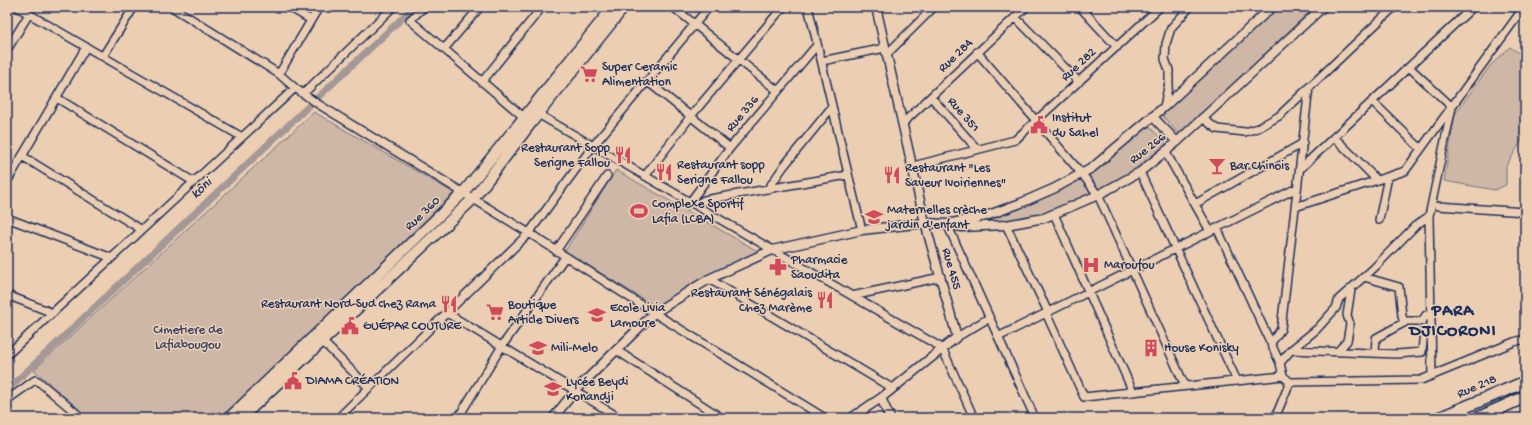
<svg xmlns="http://www.w3.org/2000/svg" width="1532" height="425" font-family="'Gochi Hand',sans-serif">
	<rect width="100%" height="100%" fill="#eccfb3"/>
	<filter id="ink" filterUnits="userSpaceOnUse"><feTurbulence type="fractalNoise" baseFrequency=".025" numOctaves="2"/><feDisplacementMap in="SourceGraphic" scale="8" xChannelSelector="R" yChannelSelector="G"/><feConvolveMatrix kernelMatrix="1 2 1 2 8 2 1 2 1" color-interpolation-filters="sRGB"/></filter>
	<g filter="url(#ink)">
		<!-- green -->
		<path fill="#ceb7a7" stroke="#747382" d="M1274,7H1314L1182,133H1178L1161,114Z
			M1510,47L1525,57V128L1521,142L1506,166V185L1495,190L1444,181L1455,114L1490,66Z
			M314,112L454,193L221,418H89L34,370Z
			M1148,125L1166,144L1142,165L1126,176L1095,193L1044,214L995,223L968,225L1075,178Z
			M616,170L761,253L656,307L565,251Z"/>
		<g fill="none" stroke-linecap="round" stroke-linejoin="round">
			<!-- canal -->
			<path stroke="#a49896" stroke-width="7" d="M7,390L414,7"/>
			<!-- minor casing -->
			<g stroke="#1b2f5e" stroke-width="10">
				<path id="minor" d="M17,7L242,137
					M172,7L279,74L295,88L318,104L529,233L654,313L825,418
					M289,7L311,20
					M424,7L410,20L526,119
					M673,7L778,91
					M808,7C827,81 843,156 862,230
					M1080,7L1117,47
					M1015,17L1079,82
					M444,49L480,7
					M7,50L29,14
					M977,52L1082,174L1098,195L1185,386
					M887,54L934,7
					M103,56L134,7
					M822,61L885,48
					M1409,67L1452,107L1429,216L1432,375
					M279,74L319,7
					M647,81L730,148
					M482,82L542,7
					M303,94L393,7
					M931,97L977,149
					M57,98L194,182
					M1372,101L1421,149
					M1164,107L1169,82V70L1165,59L1166,44L1171,28L1190,7
					M538,114L942,348L974,418
					M1202,118L1217,129L1245,132L1258,128L1279,116L1394,7
					M903,123L1026,7
					M1334,137L1377,180
					M1165,151L1210,231
					M22,156L142,230
					M913,166L1015,140L1160,7
					M1300,169L1473,7
					M1140,172L1237,381
					M645,176L691,116L783,7
					M7,182L86,47
					M768,189L784,166L832,107
					M690,202L730,148L817,45
					M1195,204L1303,143
					M696,205L704,200L848,175
					M1438,206L1525,212
					M1295,207L1405,171L1522,10
					M1054,214L1133,392
					M1429,216L1415,226L1374,268L1339,299L1336,308L1317,329L1291,350L1280,363L1283,376L1290,382L1421,380L1514,342L1525,339
					M7,218L112,258
					M1379,220L1388,177
					M947,224L1035,418
					M1006,225L1048,312
					M1217,228L1280,363
					M556,251L607,176
					M1364,277L1399,287L1402,316L1404,323
					M709,279L892,388
					M7,295L53,313
					M852,296L941,277
					M447,313L620,418
					M1046,313L1084,397L1283,376
					M957,337L989,318
					M998,337L1297,188
					M322,341L369,388
					M1271,343L1281,329L1309,87
					M616,350L722,418
					M1291,350L1397,354L1422,352L1424,329L1431,330
					M1338,351L1347,341L1350,324L1347,315L1351,290
					M1375,353L1376,338L1407,321H1422L1426,315H1431
					M7,355L295,88
					M7,400L35,380L38,381L82,418
					M338,418L529,233L593,146L709,7
					M458,418L502,346L565,257
					M1275,418L1290,382"/>
			</g>
			<!-- tertiary casing -->
			<g stroke="#1b2f5e" stroke-width="11">
				<path id="tertiary" d="M1515,7L1525,10
					M1153,117L1177,142
					M952,223L986,216L1021,203L1055,188L1092,168L1164,107L1272,7
					M881,398L890,418
					M553,418L575,391L654,313L709,279L772,250L862,230L925,223L947,224L962,227L1006,225L1044,218L1098,195L1140,172L1177,142L1323,7
					M851,418L881,398L957,337L925,223L876,7"/>
			</g>
			<!-- secondary casing -->
			<g stroke="#1b2f5e" stroke-width="13">
				<path id="secondary" d="M229,418L463,193L613,7
					M241,418L473,199L531,123L624,7"/>
			</g>
			<!-- trunk casing -->
			<g stroke="#1b2f5e" stroke-width="14">
				<path id="trunk" d="M1439,418L1525,382
					M1478,418L1525,397"/>
			</g>
			<!-- minor -->
			<use href="#minor" stroke="#eccfb3" stroke-width="7"/>
			<!-- tertiary -->
			<use href="#tertiary" stroke="#eccfb3" stroke-width="8"/>
			<!-- secondary -->
			<use href="#secondary" stroke="#eccfb3" stroke-width="10"/>
			<!-- trunk -->
			<use href="#trunk" stroke="#eccfb3" stroke-width="11"/>
		</g>
	</g>
	<!-- icons -->
	<defs>
		<g id="supermarket-bare" transform="scale(1.38)"><path d="M-6-5.5h2.5l.6 2H6L4.5 2H-2.5L-4.4-4H-6ZM-1.5 3.2a1.3 1.3 0 1 0 .1 0ZM3 3.2a1.3 1.3 0 1 0 .1 0Z" fill="#d1495b" stroke="#eccfb3" stroke-width="2.5" paint-order="stroke"/></g>
		<g id="civic-bare" transform="scale(1.38)"><path d="M-.6-6.5H3V-4.5H.6V-3L4-1V1h2V6H-6V1h2V-1L-.6-3ZM-1.2 2.5V6h2.4V2.5Z" fill="#d1495b" stroke="#eccfb3" stroke-width="2.5" paint-order="stroke"/></g>
		<g id="restaurant-bare" transform="scale(1.38)"><path d="M-5-6h1v4h1v-4h1v4h1v-4h1v5L-1.5 .5V6h-2V.5L-5-1ZM5-6V6H3V1.5H1.5Q1.5-4 5-6Z" fill="#d1495b" stroke="#eccfb3" stroke-width="2.5" paint-order="stroke"/></g>
		<g id="bar-bare" transform="scale(1.38)"><path d="M-6-5H6L.8 .8V4.5H3.5V6h-7V4.5H-.8V.8Z" fill="#d1495b" stroke="#eccfb3" stroke-width="2.5" paint-order="stroke"/></g>
		<g id="stadium-bare" transform="scale(1.38)"><path d="M0-5a6.5 5 0 1 0 0 10a6.5 5 0 1 0 0-10ZM-3.5-1.8h7v3.6h-7Z" fill="#d1495b" stroke="#eccfb3" stroke-width="2.5" paint-order="stroke"/></g>
		<g id="school-bare" transform="scale(1.38)"><path d="M0-5L7-2L0 1L-7-2ZM-4 1L0 2.5L4 1V4Q0 6-4 4Z" fill="#d1495b" stroke="#eccfb3" stroke-width="2.5" paint-order="stroke"/></g>
		<g id="hospital-bare" transform="scale(1.38)"><path d="M-5-5h3v3.5h4V-5h3V5h-3V1.5h-4V5h-3Z" fill="#d1495b" stroke="#eccfb3" stroke-width="2.5" paint-order="stroke"/></g>
		<g id="pharmacy-bare" transform="scale(1.38)"><path d="M-2-6h4v4h4v4h-4v4h-4v-4h-4v-4h4Z" fill="#d1495b" stroke="#eccfb3" stroke-width="2.5" paint-order="stroke"/></g>
		<g id="building-bare" transform="scale(1.38)"><path d="M-4-6H4V6H1V3H-1V6H-4ZM-2.5-4.3h1.7v1.8h-1.7ZM.8-4.3h1.7v1.8H.8ZM-2.5-1h1.7V.8h-1.7ZM.8-1h1.7V.8H.8Z" fill="#d1495b" stroke="#eccfb3" stroke-width="2.5" paint-order="stroke"/></g>
	</defs>
	<g fill-rule="evenodd">
		<use href="#supermarket-bare" x="589" y="74"/>
		<use href="#civic-bare" x="1039" y="125"/>
		<use href="#restaurant-bare" x="623" y="155"/>
		<use href="#bar-bare" x="1217" y="166"/>
		<use href="#restaurant-bare" x="664" y="172"/>
		<use href="#restaurant-bare" x="892" y="175"/>
		<use href="#stadium-bare" x="639" y="211"/>
		<use href="#school-bare" x="874" y="217"/>
		<use href="#hospital-bare" x="1091" y="265"/>
		<use href="#pharmacy-bare" x="778" y="267"/>
		<use href="#restaurant-bare" x="825" y="300"/>
		<use href="#restaurant-bare" x="449" y="304"/>
		<use href="#supermarket-bare" x="495" y="312"/>
		<use href="#school-bare" x="597" y="315"/>
		<use href="#civic-bare" x="350" y="326"/>
		<use href="#school-bare" x="538" y="348"/>
		<use href="#building-bare" x="1151" y="348"/>
		<use href="#civic-bare" x="293" y="381"/>
		<use href="#school-bare" x="553" y="389"/>
	</g>
	<g text-anchor="middle" dominant-baseline="central" stroke-width="3" stroke-linejoin="round" paint-order="stroke">
		<!-- street labels -->
		<g font-size="13" fill="#1b2f5e" stroke="#eccfb3">
			<text transform="translate(956 56) rotate(-44)">Rue 284</text>
			<text transform="translate(1079 65) rotate(-43)">Rue 282</text>
			<text transform="translate(743 114) rotate(-50)">Rue 336</text>
			<text transform="translate(963 115) rotate(49)">Rue 351</text>
			<text transform="translate(1148 149) rotate(-38)">Rue 266</text>
			<text transform="translate(423 214) rotate(-44)">Rue 360</text>
			<text transform="translate(951 269) rotate(74)">Rue 455</text>
			<text transform="translate(1477 387) rotate(-23)">Rue 218</text>
		</g>
		<!-- poi labels -->
		<g font-size="13" fill="#1b2f5e" stroke="#eccfb3" text-anchor="start">
			<text x="602" y="67">Super Ceramic<tspan x="602" dy="15">Alimentation</tspan></text>
			<text x="1052" y="118">Institut<tspan x="1052" dy="15">du Sahel</tspan></text>
			<text x="610" y="148" text-anchor="end">Restaurant Sopp<tspan x="610" dy="15">Serigne Fallou</tspan></text>
			<text x="677" y="165">Restaurant sopp<tspan x="677" dy="15">Serigne Fallou</tspan></text>
			<text x="1230" y="166">Bar Chinois</text>
			<text x="905" y="168">Restaurant "Les<tspan x="905" dy="15">Saveur Ivoiriennes"</tspan></text>
			<text x="652" y="204">Complexe Sportif<tspan x="652" dy="15">Lafia (LCBA)</tspan></text>
			<text x="887" y="210">Maternelles crèche<tspan x="887" dy="15">jardin d'enfant</tspan></text>
			<text x="791" y="260">Pharmacie<tspan x="791" dy="15">Saoudita</tspan></text>
			<text x="1104" y="265">Maroufou</text>
			<text x="812" y="293" text-anchor="end">Restaurant Sénégalais<tspan x="812" dy="15">Chez Marème</tspan></text>
			<text x="436" y="304" text-anchor="end">Restaurant Nord-Sud chez Rama</text>
			<text x="508" y="305">Boutique<tspan x="508" dy="15">Article Divers</tspan></text>
			<text x="610" y="308">Ecole Livia<tspan x="610" dy="15">Lamoure</tspan></text>
			<text x="363" y="326">GUÉPAR COUTURE</text>
			<text x="551" y="348">Mili-Melo</text>
			<text x="1164" y="348">House Konisky</text>
			<text x="306" y="381">DIAMA CRÉATION</text>
			<text x="566" y="382">Lycée Beydi<tspan x="566" dy="15">Konandji</tspan></text>
		</g>
		<!-- park labels -->
		<g font-size="13" fill="#364369" stroke="#eccfb3">
			<text x="188" y="330">Cimetiere de<tspan x="188" dy="15">Lafiabougou</tspan></text>
		</g>
		<!-- water labels -->
		<g font-size="14" font-style="italic" fill="#303f66" stroke="#eccfb3">
			<text transform="translate(202 189) rotate(-43)">kôni</text>
		</g>
		<!-- district labels -->
		<g font-size="17" font-weight="bold" letter-spacing="1" fill="#1b2f5e" stroke="#eccfb3">
			<text x="1453" y="312">PARA<tspan x="1453" dy="20">DJICORONI</tspan></text>
		</g>
	</g>
	<!-- margin -->
	<rect width="1532" height="425" fill="none" stroke="#eccfb3" stroke-width="24"/>
	<rect x="12" y="12" width="1508" height="401" fill="none" stroke="#1b2f5e" stroke-width="1.5" filter="url(#ink)"/>
</svg>
